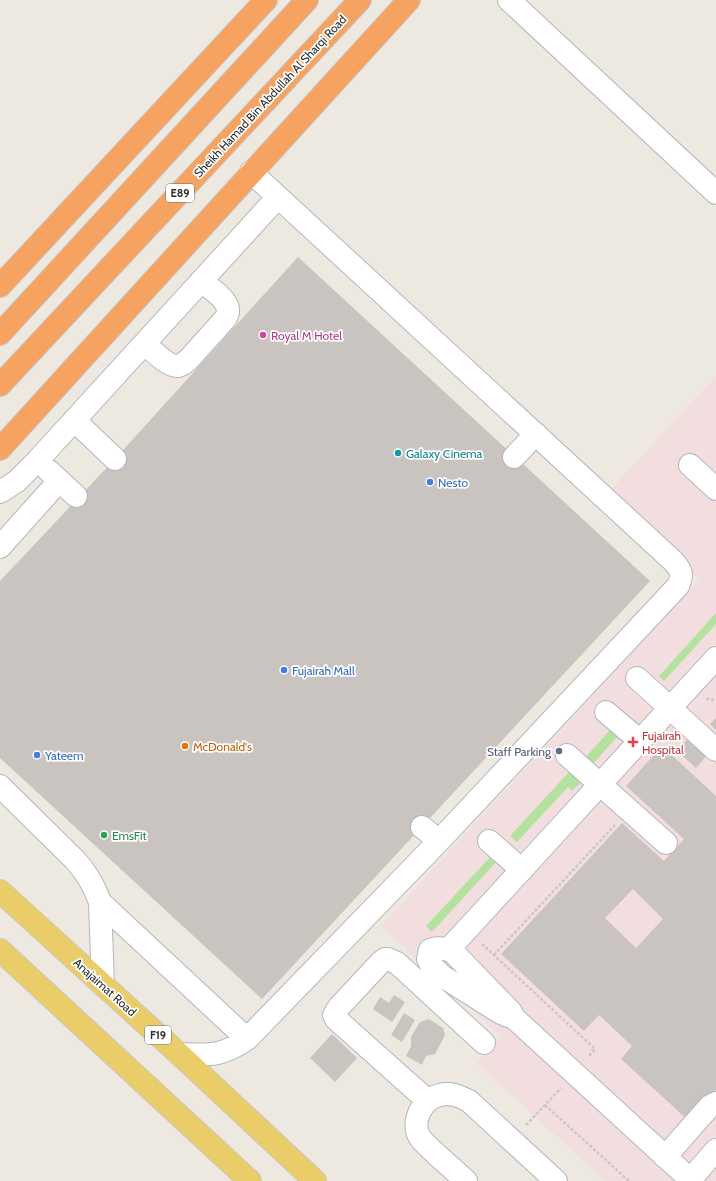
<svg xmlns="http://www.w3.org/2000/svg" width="716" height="1181" font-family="Cabin,sans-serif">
	<rect width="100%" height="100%" fill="#ede8e0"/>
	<!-- medical -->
	<path fill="#f3dedf" d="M716,376V1181H605L477,1063L501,1037L381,926L699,580L606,495Z"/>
	<!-- green -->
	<path fill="#b5e19f" d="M716,613V624L664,681L659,676Z
		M610,730L619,733L618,736L591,766L584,759Z
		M569,772L581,782L572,791L568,787L517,842L510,836Z
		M492,855L497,861L432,932L426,926Z"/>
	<!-- building -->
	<path fill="#c9c4bf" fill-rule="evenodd" d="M298,257L650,581L262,999L0,758V581L115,459Z
		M716,718V730L710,724Z
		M688,738L707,755L696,768L677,751Z
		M662,746L716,796V1090L688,1120L621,1059L632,1046L599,1015L584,1031L501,954L622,823L664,861L684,839L626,786ZM633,889L663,919L636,948L605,918Z
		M394,995L405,1002L392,1022L373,1009L380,997L389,1003Z
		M404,1013L415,1020L402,1042L391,1035Z
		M429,1019L443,1028L445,1035L435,1054L426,1056L422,1065L406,1056L411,1046V1037L420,1022Z
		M332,1034L357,1058L335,1082L310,1058Z"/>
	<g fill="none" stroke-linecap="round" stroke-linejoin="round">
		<!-- minor casing -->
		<g stroke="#b3b6bf" stroke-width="24">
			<path id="minor" d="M509,0L716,193
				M145,344C152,350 168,367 178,366C182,365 186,362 189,359L225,319C236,303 213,291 201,281
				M74,420L115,459
				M514,457L536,434
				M690,465L716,489
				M49,471L76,496
				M0,492L17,481L37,461L278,197
				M0,547L59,481
				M637,678L716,750
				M606,712L640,741
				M567,755L666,843
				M0,786L75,860C88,875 93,884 100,902L247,1039
				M422,827L439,841
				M489,841L522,870
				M100,902L103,985
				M448,950L716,658
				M513,1017L508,1016L501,1013L442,976L431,965L428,959L430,950C438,947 445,948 453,952L511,1012L513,1017L692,1181
				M179,1054C209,1055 221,1057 247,1039L439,841L678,586C683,574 682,571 673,561L251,172
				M428,1101L336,1019L334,1015L339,1007L381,962L385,959H388L397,963L484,1043
				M665,1157L710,1106L716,1103
				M690,1180L716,1150
				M466,1181C456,1172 446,1163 436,1154C431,1149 423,1143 419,1136C411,1121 423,1098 440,1095C451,1092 459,1096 469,1101L556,1181"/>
		</g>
		<!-- major casing -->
		<g stroke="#c8c8c8" stroke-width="24">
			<path id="major" d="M0,891L179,1054L315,1181
				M0,950L250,1181"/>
		</g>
		<!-- highway casing -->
		<g stroke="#c8c8c8" stroke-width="24">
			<path id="highway" d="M0,286L266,0
				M0,334L307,0
				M0,385L360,0
				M0,449L409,0"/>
		</g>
		<!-- path -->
		<path stroke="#c8c8c8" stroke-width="2.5" stroke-dasharray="3 2" stroke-linecap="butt" d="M706,699L716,700
			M482,944L595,1049L588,1057
			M494,955L615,825
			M545,1105L629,1181
			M526,1125L561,1088"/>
		<!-- minor -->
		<use href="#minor" stroke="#fff" stroke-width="22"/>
		<!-- major -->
		<use href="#major" stroke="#eacd68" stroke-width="22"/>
		<!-- highway -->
		<use href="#highway" stroke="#f6a362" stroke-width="22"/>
	</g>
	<!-- markers -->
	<circle fill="#d1479c" stroke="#fff" stroke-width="1.5" cx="263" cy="335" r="4"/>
	<circle fill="#0f9aa8" stroke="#fff" stroke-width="1.5" cx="398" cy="453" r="4"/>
	<g fill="#3f7fe0" stroke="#fff" stroke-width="1.5">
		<circle cx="430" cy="482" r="4"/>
		<circle cx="284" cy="670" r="4"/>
		<circle cx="37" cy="755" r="4"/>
	</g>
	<path fill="#e0444e" stroke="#fff" stroke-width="1.5" d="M631 736h4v4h4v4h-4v4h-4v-4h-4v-4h4z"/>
	<circle fill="#e8710a" stroke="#fff" stroke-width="1.5" cx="185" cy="746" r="4"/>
	<circle fill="#5c6f8a" stroke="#fff" stroke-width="1.5" cx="559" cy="751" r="4"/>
	<circle fill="#2e9e5b" stroke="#fff" stroke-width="1.5" cx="104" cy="835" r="4"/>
	<g text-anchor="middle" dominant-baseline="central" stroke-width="3.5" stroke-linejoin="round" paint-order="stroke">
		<!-- shield labels -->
		<g fill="#fff" stroke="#6c6c6c" stroke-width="1">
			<rect x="166" y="184" width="28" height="18" rx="3"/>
			<rect x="145" y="1026" width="26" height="18" rx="3"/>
		</g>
		<g font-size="11" font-weight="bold" fill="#2d2d2d">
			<text x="180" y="193">E89</text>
			<text x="158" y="1035">F19</text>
		</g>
		<!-- street labels -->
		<g font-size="12" fill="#2d2d2d" stroke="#fff">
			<text transform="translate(270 96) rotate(-47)">Sheikh Hamad Bin Abdullah Al Sharqi Road</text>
			<text transform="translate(105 987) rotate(42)">Anajaimat Road</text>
		</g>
		<!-- hotel labels -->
		<g font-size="12" fill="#b23c85" stroke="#fff" text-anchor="start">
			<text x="271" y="335">Royal M Hotel</text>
		</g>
		<!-- culture labels -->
		<g font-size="12" fill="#0d838f" stroke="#fff" text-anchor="start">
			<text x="406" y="453">Galaxy Cinema</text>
		</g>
		<!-- shop labels -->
		<g font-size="12" fill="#366cbe" stroke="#fff" text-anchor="start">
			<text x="438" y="482">Nesto</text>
			<text x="292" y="670">Fujairah Mall</text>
			<text x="45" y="755">Yateem</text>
		</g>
		<!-- health labels -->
		<g font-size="12" fill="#be3a42" stroke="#fff" text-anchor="start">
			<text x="642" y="735">Fujairah<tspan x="642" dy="14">Hospital</tspan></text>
		</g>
		<!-- food labels -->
		<g font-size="12" fill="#c56008" stroke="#fff" text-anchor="start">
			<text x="193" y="746">McDonald's</text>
		</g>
		<!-- service labels -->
		<g font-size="12" fill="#4e5e75" stroke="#fff" text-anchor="end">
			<text x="551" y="751">Staff Parking</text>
		</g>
		<!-- leisure labels -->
		<g font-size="12" fill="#27864d" stroke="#fff" text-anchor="start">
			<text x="112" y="835">EmsFit</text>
		</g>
	</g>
</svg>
